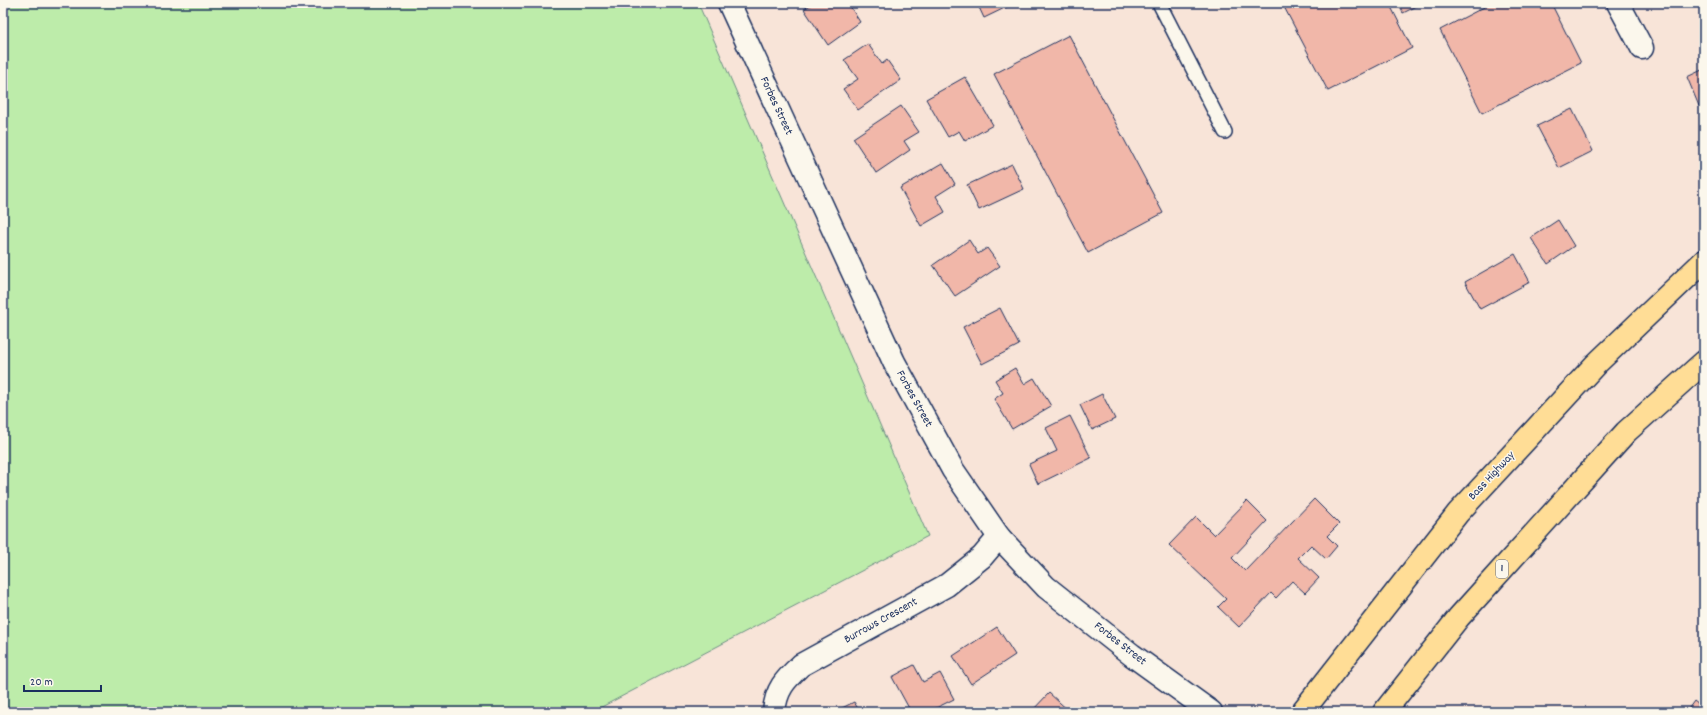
<svg xmlns="http://www.w3.org/2000/svg" width="1707" height="715" font-family="Dekko,sans-serif">
	<rect width="100%" height="100%" fill="#f8e4d8"/>
	<filter id="ink" filterUnits="userSpaceOnUse"><feTurbulence type="fractalNoise" baseFrequency=".025" numOctaves="2"/><feDisplacementMap in="SourceGraphic" scale="8" xChannelSelector="R" yChannelSelector="G"/><feConvolveMatrix kernelMatrix="1 2 1 2 8 2 1 2 1" color-interpolation-filters="sRGB"/></filter>
	<g filter="url(#ink)">
		<!-- green -->
		<path fill="#bdecaa" stroke="#6c8e84" d="M3,3H698L928,536L592,712H3Z"/>
		<!-- building -->
		<path fill="#f1b7a9" stroke="#1b2f5e" d="M814,3H848L860,22L828,45L804,9Z
			M977,3H1015L984,18Z
			M1282,3H1389L1412,48L1328,91Z
			M1398,3H1423L1403,13Z
			M1492,3H1551L1581,63L1482,113L1440,30Z
			M1069,35L1163,213L1088,253L994,74Z
			M868,44L882,64L887,60L901,80L858,110L843,89L858,79L844,60Z
			M1704,69V103L1699,106L1687,77Z
			M965,77L993,125L965,141L959,131L948,137L926,99Z
			M901,106L919,132L904,141L910,150L876,173L853,138Z
			M1572,109L1593,151L1559,168L1537,126Z
			M943,163L955,184L936,196L945,212L921,226L900,188Z
			M1012,164L1024,189L979,210L967,185Z
			M1558,220L1574,246L1548,264L1531,238Z
			M969,240L978,254L987,248L1000,266L955,296L933,265Z
			M1515,254L1530,282L1480,309L1465,282Z
			M1000,308L1019,345L982,364L963,327Z
			M1015,368L1024,384L1034,378L1051,406L1012,429L994,399L1003,393L995,380Z
			M1102,394L1115,419L1092,430L1080,405Z
			M1070,416L1091,458L1038,484L1029,464L1057,451L1046,428Z
			M1314,499L1339,524L1327,536L1337,546L1326,559L1311,545L1298,558L1319,578L1305,593L1292,581L1276,598L1271,593L1239,627L1218,607L1226,599L1169,545L1196,517L1214,535L1247,501L1267,521L1232,558L1245,571Z
			M997,627L1015,655L971,684L953,656Z
			M914,665L923,682L940,673L954,699L932,710L933,712H911L892,677Z
			M1049,693L1070,712H1031Z
			M1694,701L1704,709V712H1686Z
			M854,702L860,712H834Z"/>
		<g fill="none" stroke-linecap="round" stroke-linejoin="round">
			<!-- service casing -->
			<g stroke="#1b2f5e" stroke-width="16">
				<path id="service" d="M1159,3L1225,132"/>
			</g>
			<!-- minor casing -->
			<g stroke="#1b2f5e" stroke-width="25">
				<path id="minor" d="M1618,3L1642,48
					M774,712C776,689 785,680 801,665L947,585L982,557L999,537"/>
			</g>
			<!-- tertiary casing -->
			<g stroke="#1b2f5e" stroke-width="25">
				<path id="tertiary" d="M729,3L894,362L953,470L999,537L1046,587L1132,655L1211,712"/>
			</g>
			<!-- motorway casing -->
			<g stroke="#1b2f5e" stroke-width="25">
				<path id="motorway" d="M1302,712L1458,513L1595,365L1704,261
					M1384,712L1459,617L1626,432L1704,362"/>
			</g>
			<!-- service -->
			<use href="#service" stroke="#fbf7ec" stroke-width="13"/>
			<!-- minor -->
			<use href="#minor" stroke="#fbf7ec" stroke-width="22"/>
			<!-- tertiary -->
			<use href="#tertiary" stroke="#fbf7ec" stroke-width="22"/>
			<!-- motorway -->
			<use href="#motorway" stroke="#ffdd96" stroke-width="22"/>
		</g>
	</g>
	<g text-anchor="middle" dominant-baseline="central" stroke-width="3" stroke-linejoin="round" paint-order="stroke">
		<!-- shield labels -->
		<rect fill="#fbf7ec" stroke="#5e6b89" stroke-width="1" x="1496" y="560" width="12" height="18" rx="3"/>
		<g font-size="11" font-weight="bold" fill="#1b2f5e">
			<text x="1502" y="569">1</text>
		</g>
		<!-- street labels -->
		<g font-size="12" fill="#1b2f5e" stroke="#fbf7ec">
			<text transform="translate(776 106) rotate(65)">Forbes Street</text>
			<text transform="translate(914 399) rotate(61)">Forbes Street</text>
			<text transform="translate(1492 476) rotate(-47)">Bass Highway</text>
			<text transform="translate(881 621) rotate(-29)">Burrows Crescent</text>
			<text transform="translate(1120 644) rotate(38)">Forbes Street</text>
		</g>
	</g>
	<!-- margin -->
	<rect width="1707" height="715" fill="none" stroke="#fbf7ec" stroke-width="16"/>
	<rect x="8" y="8" width="1691" height="699" fill="none" stroke="#1b2f5e" stroke-width="1.5" filter="url(#ink)"/>
	<!-- scale -->
	<path d="M24 685v6h77v-6" fill="none" stroke="#1b2f5e" stroke-width="2"/>
	<text x="30" y="685" font-size="12" fill="#1b2f5e" stroke="#fbf7ec" stroke-width="3" paint-order="stroke">20 m</text>
</svg>
